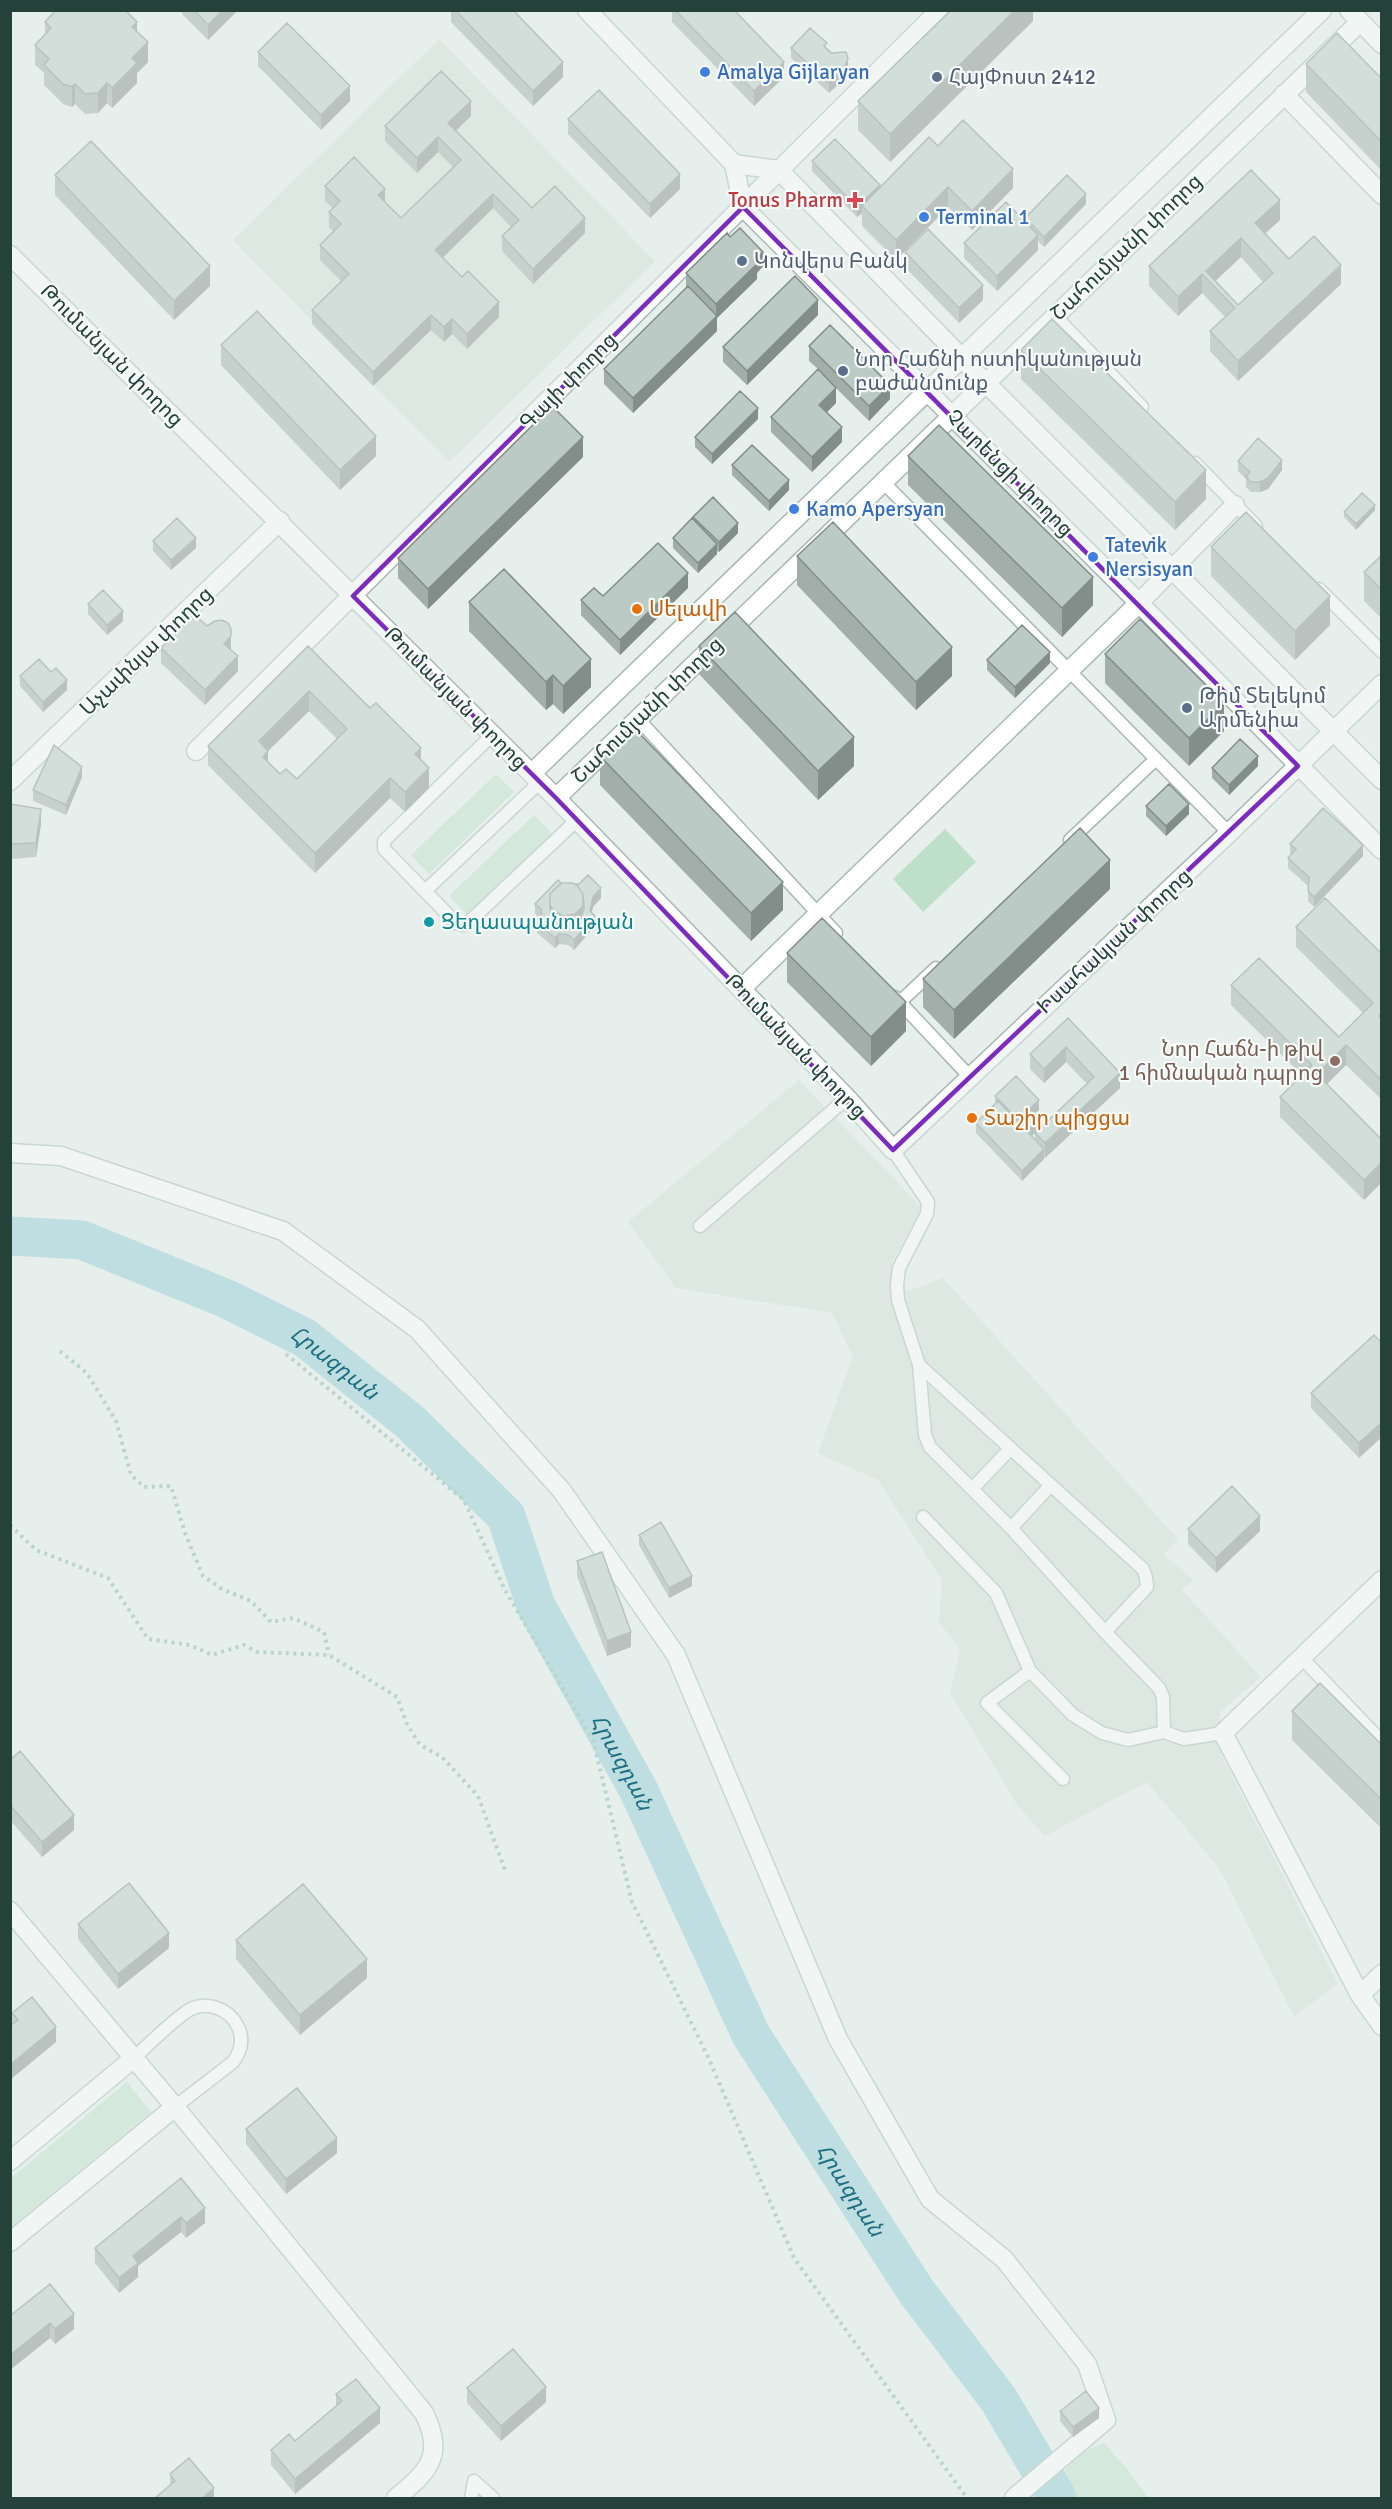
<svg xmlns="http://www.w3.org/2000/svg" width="1392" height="2509" font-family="Signika,'Noto Sans Armenian',sans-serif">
	<rect width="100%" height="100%" fill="#e6efeb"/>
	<!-- built -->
	<path fill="#d4dfda" d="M439,39L655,261L449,462L233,240Z
		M799,1080L922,1208L892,1262L894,1296L943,1278L1178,1539L1164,1554L1194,1581L1181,1589L1261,1677L1220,1712L1221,1754L1338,1984L1294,2017L1219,1868L1147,1782L1045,1836L1017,1805L950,1693L960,1650L939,1622L942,1580L878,1480L818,1453L853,1356L832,1313L676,1288L628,1222Z"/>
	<!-- green -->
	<path fill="#bfe0c8" d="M496,774L514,792L429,874L411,855Z
		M534,815L552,834L468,916L449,896Z
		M945,829L976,862L923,912L893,879Z
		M127,2082L151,2112L11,2227V2178Z
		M1104,2443L1129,2471L1148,2498H1038L1083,2452Z"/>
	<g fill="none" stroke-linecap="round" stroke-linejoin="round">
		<!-- river -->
		<path stroke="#8ec9d4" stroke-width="39" id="s1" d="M10,1236L82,1240L227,1299L305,1338L409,1421L506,1516L536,1606L638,1789L751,2035L916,2291L999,2400L1057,2498"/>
		<!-- service casing -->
		<g stroke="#a8b8b2" stroke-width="15">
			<path id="service" d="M1055,316L1142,407
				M1195,463L1256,526
				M883,482L1229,833
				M1319,589L1382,652
				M638,719L836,933
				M493,734L384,841V849L456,923L463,925L470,921L577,820
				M1070,840L1156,759
				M425,891L540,782
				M895,997L970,1077
				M900,1002L936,968
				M893,1150L928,1202L927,1214L899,1268L897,1285L898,1300L919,1365L1143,1569L1146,1577L1147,1587L1105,1632L1159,1688L1163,1697L1164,1732L1184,1739L1223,1733
				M700,1226L847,1098
				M919,1365L925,1435L930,1447L1011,1528L1105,1632
				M972,1489L1010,1449
				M923,1517L996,1593L1030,1671L1073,1715L1102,1733L1128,1740L1164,1732
				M1011,1528L1050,1486
				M1301,1657L1382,1742
				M1030,1671L987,1703L1063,1779
				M134,2058C147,2046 177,2016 191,2009C208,2001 230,2009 238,2027C244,2039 241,2051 233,2062L175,2107
				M471,2498L474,2481L493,2498"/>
		</g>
		<!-- minor casing -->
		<g stroke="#a8b8b2" stroke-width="21">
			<path id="minor" d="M587,10L734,164
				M1284,94L1382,195
				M10,255L556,798L847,1098L893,1150L1229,833L1382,684
				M196,751L940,10
				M10,781L280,521
				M741,989L1139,603L1235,505
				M10,1153L61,1156L283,1231L417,1329L562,1491L676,1655L838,2039L930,2199L1004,2259L1087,2364L1106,2420L1014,2498
				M1382,1580L1223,1733L1360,1995L1382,2026
				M10,1911L175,2107L424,2413C445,2455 429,2471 396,2498
				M1360,1995L1382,1974
				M10,2161L134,2058
				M10,2242L175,2107"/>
		</g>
		<!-- tertiary casing -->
		<g stroke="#a8b8b2" stroke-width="21">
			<path id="tertiary" d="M1349,10L1382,44
				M532,773L1322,10
				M1382,780L986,383L779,170L734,164L743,207L1139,603L1382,850
				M556,798L1360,22"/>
		</g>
		<!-- path -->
		<path stroke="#86b3a5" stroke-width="4" stroke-dasharray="3 4.5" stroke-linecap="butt" d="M60,1351L87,1373L116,1421L131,1475L144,1487L171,1486L185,1533L203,1576L222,1589L251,1601L271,1622L293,1618L324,1632L329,1655
			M286,1354L464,1500L504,1588L593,1740L632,1902L709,2059L794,2258L967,2498
			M10,1525L36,1550L108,1578L148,1639L190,1645L212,1655L244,1645L257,1652L329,1655L397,1697L407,1724L420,1745L442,1757L478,1796L505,1870"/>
		<!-- service -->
		<use href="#service" stroke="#fff" stroke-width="12"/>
		<!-- minor -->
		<use href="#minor" stroke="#fff" stroke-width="18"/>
		<!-- tertiary -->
		<use href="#tertiary" stroke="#fff" stroke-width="18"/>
	</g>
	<!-- wall -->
	<path fill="#a1aea9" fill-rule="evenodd" d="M182,10H238L208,40L182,14Z
		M451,10H513L563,77L533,106L451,22Z
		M672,10H734L784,77L754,106L672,22Z
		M1033,10V21L890,162L858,130V101Z
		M45,22L137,32L148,62L137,73V83L112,108L107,103L98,113L85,114L75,104L72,107L63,104L44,85V73L35,65V45L45,35Z
		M791,48H827L848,69L844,78L829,93L791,58Z
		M258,52L350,101L321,130L258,66Z
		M1306,64L1382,79V171L1306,92Z
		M471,116L456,130L532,208L585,233L533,284L502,251V236L511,227L493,208L443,258L499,317L467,349L452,334L444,342L431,330L373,386L312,324V310L341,281L320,260V245L334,232L329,227V212L333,208L325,201V186L385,202L401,218L453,167L438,152L417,173L385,141V126Z
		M568,119L680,189L650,218L568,134Z
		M938,146L1013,188L972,230L948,207L896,260L862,226V213L857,217L812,171V161L880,188Z
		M55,175L210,286L174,320L55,195Z
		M1086,204L1044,247L1038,241V250L997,291L964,258V243L1025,221V218Z
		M1280,220L1265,233L1289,259L1341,284L1238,381L1210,351V331L1225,317L1202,293L1178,316L1149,286V266ZM1241,257L1263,282L1238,305L1215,281Z
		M730,237L763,266L757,273V279L717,318V331L633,413L604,384V369L686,288V273Z
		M905,252L983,300L959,323L905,267Z
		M818,315L747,385L723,362V347Z
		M221,345L376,456L340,490L221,365Z
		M809,346L890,399L869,421L836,388V403L827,412L842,442L812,472L771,432V417L818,369L809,361Z
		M1021,350L1206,499L1175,530L1021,379Z
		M758,419L712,464L695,447V437Z
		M908,456L1093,605L1062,637L908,485Z
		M583,457L428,609L398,578V558Z
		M1238,461L1282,470L1268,489L1260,492H1251L1246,487V479L1238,471Z
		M732,465L789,490L769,511L732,475Z
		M1375,510L1356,530L1344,517V512Z
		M693,517L738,533L719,552L717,551V554L698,573L673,548V538L693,520Z
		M153,541L196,548L171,570L153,551Z
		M1211,547L1330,625L1295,660L1211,576Z
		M1382,555V619L1364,601V572Z
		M797,556L952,676L916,710L797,585Z
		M688,588L620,655L581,615V600L603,596Z
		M469,602L591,687L563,714L553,704L546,710L469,631Z
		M88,604L123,621L107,635L88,614Z
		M207,626L231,644V650L238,671L205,705L161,663V648Z
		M308,646L421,760L429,788L405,812L390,798L315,873L208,765V746ZM309,711L337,739L297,779L280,774L268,762V751Z
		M699,646L854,766L818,800L699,674Z
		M1105,654L1224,731L1189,766L1105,683Z
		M987,660L1050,663L1015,698L987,670Z
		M20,676L67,690L43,712L20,686Z
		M600,756L783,910L751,941L600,785Z
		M1258,766L1229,795L1212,778V768Z
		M82,777L66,815L33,801V790Z
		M10,804L41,824L36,857L12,859L10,860Z
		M1146,806L1189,814L1166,836L1146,816Z
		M1290,844L1363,856L1314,907L1308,901V886L1288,868V858L1291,855L1290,854Z
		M561,883L601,898L593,907L591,913L595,926L574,950L568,945L559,944L555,948L537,933V923L541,919L535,914V904Z
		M1110,889L954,1039L923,1007V979Z
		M1296,927L1382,954V1100L1346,1065L1327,1084L1381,1139L1382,1138V1182L1364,1200L1280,1117V1097L1302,1075L1231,1005V985L1339,1037L1363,1013L1296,947Z
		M787,953L906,1031L871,1066L787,982Z
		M1068,1018L1120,1088L1045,1158L1044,1157V1159L1022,1181L976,1133V1123L995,1105V1096L1039,1110L1032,1116L1031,1136L1035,1140V1133L1087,1084L1066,1062L1044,1083L1030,1069V1054Z
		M1374,1335L1359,1458L1311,1408V1393Z
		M1188,1529L1260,1531L1216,1573L1188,1544Z
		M639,1535L692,1586L669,1598L639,1545Z
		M577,1561L631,1647L607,1656L577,1576Z
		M1292,1711L1382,1745V1829L1292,1740Z
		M10,1760L74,1830L42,1857L10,1820Z
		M78,1924L169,1948L118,1989L78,1939Z
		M236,1940L367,1978L300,2035L236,1959Z
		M12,2013L56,2042L12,2024Z
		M246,2129L337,2153L286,2194L246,2144Z
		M181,2178L205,2223L186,2238L181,2232L138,2266V2277L119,2293L95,2263V2248Z
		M50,2284L74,2329L55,2344L50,2338L10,2370Z
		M467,2388L546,2402L501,2441L467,2403Z
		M336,2394L380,2423L295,2494L271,2465V2450L295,2441L336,2406Z
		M1060,2411L1099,2418L1073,2437L1060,2421Z
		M170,2474L214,2499L170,2485Z"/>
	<!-- shaded-wall -->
	<path fill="#838d89" d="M223,10H238L208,40V25Z
		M1015,10H1033V21L890,162V134Z
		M137,22V41L132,27Z
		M148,42V62L137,73V83L112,108V88L132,58Z
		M848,59V69L844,78L829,93V83Z
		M563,62V77L533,106V91Z
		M784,62V77L754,106V91Z
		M107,83V103L98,113V93Z
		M75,84V104L72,107V87Z
		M350,86V101L321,130V115Z
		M471,101V116L448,138V123Z
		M438,137V152L417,173V158Z
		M1013,169V188L972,230V211Z
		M680,174V189L650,218V204Z
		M880,185V195L862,206V213L857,217V207Z
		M948,187V207L896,260V240Z
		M385,189V203L378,195Z
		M493,194V208L435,265V250Z
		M1086,194V204L1044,247V237Z
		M1280,200V220L1255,243V223Z
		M585,218V233L533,284V269Z
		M1038,235V250L997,291V276Z
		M1241,238V257L1212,284L1206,271Z
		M763,252V266L757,273V279L717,318V331L633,413V398L716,317V304L754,261Z
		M1341,265V284L1238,381V361Z
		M210,266V286L174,320V301Z
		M1202,274V293L1178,316V297Z
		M983,285V300L959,323V308Z
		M818,300V315L747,385V371Z
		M499,302V317L467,349V334Z
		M431,315V330L373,386V372Z
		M452,319V334L444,342V327Z
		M890,385V399L869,421V406Z
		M836,388V403L819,420V405Z
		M758,408V419L712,464V454Z
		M842,427V442L812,472V457Z
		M376,436V456L340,490V470Z
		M583,437V457L428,609V589Z
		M1282,460V470L1268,489L1260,492V482Z
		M1206,470V499L1175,530V502Z
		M789,480V490L769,511V501Z
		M1375,505V510L1356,530V524Z
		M738,523V533L719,552V542Z
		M196,538V548L171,570V560Z
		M717,544V554L698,573V563Z
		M688,573V588L620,655V640Z
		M1093,577V605L1062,637V608Z
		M1330,596V625L1295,660V631Z
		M123,611V621L107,635V625Z
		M231,629V651L224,644Z
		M952,647V676L916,710V682Z
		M1050,652V663L1015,698V687Z
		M238,656V671L205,705V690Z
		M591,659V687L563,714V686Z
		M553,675V704L546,710V682Z
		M67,680V690L43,712V702Z
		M309,691V711L268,751V770L263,776L259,741Z
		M1224,703V731L1189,766V738Z
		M854,737V766L818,800V771Z
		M421,748V768L415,754Z
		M1258,756V766L1229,795V785Z
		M82,767V777L66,815V805Z
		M429,768V788L405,812V792Z
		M390,778V798L315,873V853Z
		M1189,804V814L1166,836V826Z
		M41,809V824L36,857V843Z
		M12,844V859L10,860V845Z
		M1363,845V856L1314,907V897Z
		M1110,860V889L954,1039V1010Z
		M783,882V910L751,941V913Z
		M601,888V898L593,907L590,921V911L593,897Z
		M583,894V913L575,934V914Z
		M595,916V926L574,950V940Z
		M559,934V944L555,948V938Z
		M906,1002V1031L871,1066V1037Z
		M1346,1045V1065L1317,1094V1074Z
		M1066,1047V1062L1044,1083V1069Z
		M1120,1073V1088L1045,1158V1143Z
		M1039,1100V1110L1027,1121V1111Z
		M1037,1121V1131L1028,1140V1130Z
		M1044,1149V1159L1022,1181V1171Z
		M1382,1162V1182L1364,1200V1180Z
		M1382,1422V1437L1359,1458V1443Z
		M1260,1516V1531L1216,1573V1558Z
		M692,1576V1586L669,1598V1588Z
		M631,1632V1647L607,1656V1641Z
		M74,1815V1830L42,1857V1842Z
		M169,1933V1948L118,1989V1974Z
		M367,1959V1978L300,2035V2015Z
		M56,2027V2042L10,2080V2065Z
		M337,2138V2153L286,2194V2179Z
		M205,2208V2223L186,2238V2223Z
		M181,2217V2232L138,2266V2277L119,2293V2278L133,2256Z
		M74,2314V2329L55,2344V2329Z
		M50,2323V2338L10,2370V2355Z
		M546,2387V2402L501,2441V2426Z
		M380,2408V2423L295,2494V2479Z
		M1099,2408V2418L1073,2437V2427Z
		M214,2488V2499H201Z"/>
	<!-- building -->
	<path fill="#bbcac4" stroke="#838d89" stroke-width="1.5" fill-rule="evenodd" d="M56,10H125L137,22L132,27L148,42L132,58L137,63L112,88L107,83L98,93L85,94L75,84L72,87L63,84L44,65L49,59L35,45L51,28L45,22Z
		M194,10H223L208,25Z
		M455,10H513L563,62L533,91Z
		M675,10H734L784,62L754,91Z
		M951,10H1015L890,134L858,101Z
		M287,23L350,86L321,115L258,52Z
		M810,28L827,43L824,46L831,53L846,52L848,59L844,68L829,83L791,48Z
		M1337,33L1382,79V142L1306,64Z
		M441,71L471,101L448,123L532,208L555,186L585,218L533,269L502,236L519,220L493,194L435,250L462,277L468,271L499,302L467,334L452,319L444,327L431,315L373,372L312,310L349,274L320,245L341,224L329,212L340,201L325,186L354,157L385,189L378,195L401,218L461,160L438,137L417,158L385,126Z
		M599,90L680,174L650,204L568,119Z
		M963,120L1013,169L972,211L948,187L896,240L862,206L929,137L938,146Z
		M835,139L880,185L857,207L812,161Z
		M91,141L210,266L174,301L55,175Z
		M1251,170L1280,200L1255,223L1289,259L1314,236L1341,265L1238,361L1210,331L1235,308L1202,274L1178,297L1149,266ZM1241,238L1273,273L1238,305L1206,271Z
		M1067,175L1086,194L1044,237L1025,218Z
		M1006,202L1038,235L997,276L964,243Z
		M740,228L763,252L754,261L757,264L716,304L686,273L727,233L730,237Z
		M928,229L983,285L959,308L905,252Z
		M795,276L818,300L747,371L723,347Z
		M688,286L717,316L633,398L604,369Z
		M257,311L376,436L340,470L221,345Z
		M1052,319L1206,470L1175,502L1021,350Z
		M830,325L890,385L869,406L809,346Z
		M818,369L836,388L819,405L842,427L812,457L771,417Z
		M740,391L758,408L712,454L695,437Z
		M552,406L583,437L428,589L398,558Z
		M939,425L1093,577L1062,608L908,456Z
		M1258,438L1282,460L1268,478L1260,482H1251L1246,477L1250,472L1238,461Z
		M752,445L789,480L769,501L732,465Z
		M1362,493L1375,505L1356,524L1344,512Z
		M713,497L738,523L719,542L693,517Z
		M1246,512L1330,596L1295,631L1211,547Z
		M177,518L196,538L171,560L153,541Z
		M692,518L717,544L698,563L673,538Z
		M833,522L952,647L916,682L797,556Z
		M658,543L688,573L620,640L581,600L594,588L603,596Z
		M1382,555V590L1364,572Z
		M504,569L591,659L563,686L553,675L546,682L469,602Z
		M103,590L123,611L107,625L88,604Z
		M735,612L854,737L818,771L699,646Z
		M194,614L207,626L215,621L222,620L228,623L231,629V636L224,644L238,656L205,690L161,648Z
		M1140,619L1224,703L1189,738L1105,654Z
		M1022,625L1050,652L1015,687L987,660Z
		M308,646L370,708L376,703L421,748L415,754L429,768L405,792L390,778L315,853L208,746ZM309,691L347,729L297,779L286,769L280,774L263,757L268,751L259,741Z
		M39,659L51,672L56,668L67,680L43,702L20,676Z
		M632,726L783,882L751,913L600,756Z
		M1240,739L1258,756L1229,785L1212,768Z
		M54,745L82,767L66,805L33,790Z
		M1169,784L1189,804L1166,826L1146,806Z
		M10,804L41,809L36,843L12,844L10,845Z
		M1323,808L1363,845L1314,897L1308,891L1309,877L1288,858L1296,849L1290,844Z
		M1080,828L1110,860L954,1010L923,979Z
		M588,875L601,888L593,897L590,911L595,916L574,940L568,935L559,934L555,938L537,923L542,918L541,909L535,904L558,880L561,883L550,894V909L553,919L558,923L569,926L580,920L584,909L583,894L576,884H579Z
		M562,883H572L577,885L583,894V906L575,914L563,916L553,910L550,905V894Z
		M1325,898L1382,954V1013L1379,1016L1382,1019V1081L1346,1045L1317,1074L1381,1139L1382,1138V1162L1364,1180L1280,1097L1312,1065L1231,985L1259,958L1339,1037L1373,1003L1296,927Z
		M822,918L906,1002L871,1037L787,953Z
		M1068,1018L1120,1073L1045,1143L1035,1133L1094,1077L1066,1047L1044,1069L1030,1054Z
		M1016,1076L1039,1100L1027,1111L1037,1121L1028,1130L995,1096Z
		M998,1101L1044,1149L1022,1171L976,1123Z
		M1374,1335L1382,1343V1422L1359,1443L1311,1393Z
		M1232,1486L1260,1516L1216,1558L1188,1529Z
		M661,1522L692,1576L669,1588L639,1535Z
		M602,1552L631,1632L607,1641L577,1561Z
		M1320,1683L1382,1745V1800L1292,1711Z
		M20,1751L74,1815L42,1842L10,1805V1760Z
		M129,1883L169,1933L118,1974L78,1924Z
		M303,1884L367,1959L300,2015L236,1940Z
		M32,1997L56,2027L10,2065V2026L18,2020L12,2013Z
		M297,2088L337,2138L286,2179L246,2129Z
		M181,2178L205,2208L186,2223L181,2217L133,2256L138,2263L119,2278L95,2248Z
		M50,2284L74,2314L55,2329L50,2323L10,2355V2316Z
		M513,2349L546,2387L501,2426L467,2388Z
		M356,2379L380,2408L295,2479L271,2450L289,2434L295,2441L342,2401L336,2394Z
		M1086,2391L1099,2408L1073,2427L1060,2411Z
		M189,2458L214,2488L201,2499H154L175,2481L170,2474Z"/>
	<!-- marked area -->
	<path d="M0 0H1392V2509H0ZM743,207L1298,766L893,1150L556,798L353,596Z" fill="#e6efeb" fill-opacity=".55" fill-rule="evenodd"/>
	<path fill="none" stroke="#7b2cbf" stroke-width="4.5" stroke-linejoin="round" d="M743,207L1298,766L893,1150L556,798L353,596Z"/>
	<!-- markers -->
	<g fill="#3f7fe0" stroke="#f7fbf9" stroke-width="2">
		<circle cx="705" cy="72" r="6"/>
		<circle cx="924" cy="217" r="6"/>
		<circle cx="794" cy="509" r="6"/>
		<circle cx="1093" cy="557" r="6"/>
	</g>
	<g fill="#5c6f8a" stroke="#f7fbf9" stroke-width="2">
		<circle cx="937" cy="77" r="6"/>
		<circle cx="742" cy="261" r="6"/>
		<circle cx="843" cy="371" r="6"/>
		<circle cx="1187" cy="708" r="6"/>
	</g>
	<path fill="#e0444e" stroke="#f7fbf9" stroke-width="2" d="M852 191h6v6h6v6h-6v6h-6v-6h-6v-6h6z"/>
	<g fill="#e8710a" stroke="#f7fbf9" stroke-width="2">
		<circle cx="637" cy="609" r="6"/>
		<circle cx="972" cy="1118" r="6"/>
	</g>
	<circle fill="#0f9aa8" stroke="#f7fbf9" stroke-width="2" cx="429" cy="922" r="6"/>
	<circle fill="#8d6e63" stroke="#f7fbf9" stroke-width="2" cx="1335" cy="1061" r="6"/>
	<g text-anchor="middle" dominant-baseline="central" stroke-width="4.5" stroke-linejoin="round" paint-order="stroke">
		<!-- shop labels -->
		<g font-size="21" fill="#366cbe" stroke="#f7fbf9" text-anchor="start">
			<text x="717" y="72">Amalya Gijlaryan</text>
			<text x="936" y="217">Terminal 1</text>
			<text x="806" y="509">Kamo Apersyan</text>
			<text x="1105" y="545">Tatevik<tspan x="1105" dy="24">Nersisyan</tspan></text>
		</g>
		<!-- service labels -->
		<g font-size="21" fill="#4e5e75" stroke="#f7fbf9" text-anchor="start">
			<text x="949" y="77">ՀայՓոստ 2412</text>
			<text x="754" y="261">Կոնվերս Բանկ</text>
			<text x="855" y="359">Նոր Հաճնի ոստիկանության<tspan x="855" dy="24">բաժանմունք</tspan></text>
			<text x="1199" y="696">Թիմ Տելեկոմ<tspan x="1199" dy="24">Արմենիա</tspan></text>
		</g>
		<!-- health labels -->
		<g font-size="21" fill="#be3a42" stroke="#f7fbf9" text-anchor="end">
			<text x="843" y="200">Tonus Pharm</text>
		</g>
		<!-- street labels -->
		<g font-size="21" fill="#24423a" stroke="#f7fbf9">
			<text transform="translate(1126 247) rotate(-44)">Շահումյանի փողոց</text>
			<text transform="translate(112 355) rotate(45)">Թումանյան փողոց</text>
			<text transform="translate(568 381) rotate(-45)">Գայի փողոց</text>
			<text transform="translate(1010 473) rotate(45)">Չարենցի փողոց</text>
			<text transform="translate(146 651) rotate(-44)">Աչափնյա փողոց</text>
			<text transform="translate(456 698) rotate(45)">Թումանյան փողոց</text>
			<text transform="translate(647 710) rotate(-44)">Շահումյանի փողոց</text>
			<text transform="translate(1114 941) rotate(-43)">Իսահակյան փողոց</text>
			<text transform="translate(796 1046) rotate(46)">Թումանյան փողոց</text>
		</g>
		<!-- food labels -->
		<g font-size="21" fill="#c56008" stroke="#f7fbf9" text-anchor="start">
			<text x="649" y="609">Սելավի</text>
			<text x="984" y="1118">Տաշիր պիցցա</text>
		</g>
		<!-- culture labels -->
		<g font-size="21" fill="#0d838f" stroke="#f7fbf9" text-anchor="start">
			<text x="441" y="922">Ցեղասպանության</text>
		</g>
		<!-- education labels -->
		<g font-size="21" fill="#785e54" stroke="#f7fbf9" text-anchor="end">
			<text x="1323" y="1049">Նոր Հաճն-ի թիվ<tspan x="1323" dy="24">1 հիմնական դպրոց</tspan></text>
		</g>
		<!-- water labels -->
		<g font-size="22" font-style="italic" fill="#1c6f80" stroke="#f7fbf9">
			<text stroke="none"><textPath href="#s1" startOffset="354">Հրազդան</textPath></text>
			<text stroke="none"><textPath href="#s1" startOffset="858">Հրազդան</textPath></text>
			<text stroke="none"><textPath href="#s1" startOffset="1344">Հրազդան</textPath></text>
		</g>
	</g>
	<!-- border -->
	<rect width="1392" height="2509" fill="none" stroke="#24423a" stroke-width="24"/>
</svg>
